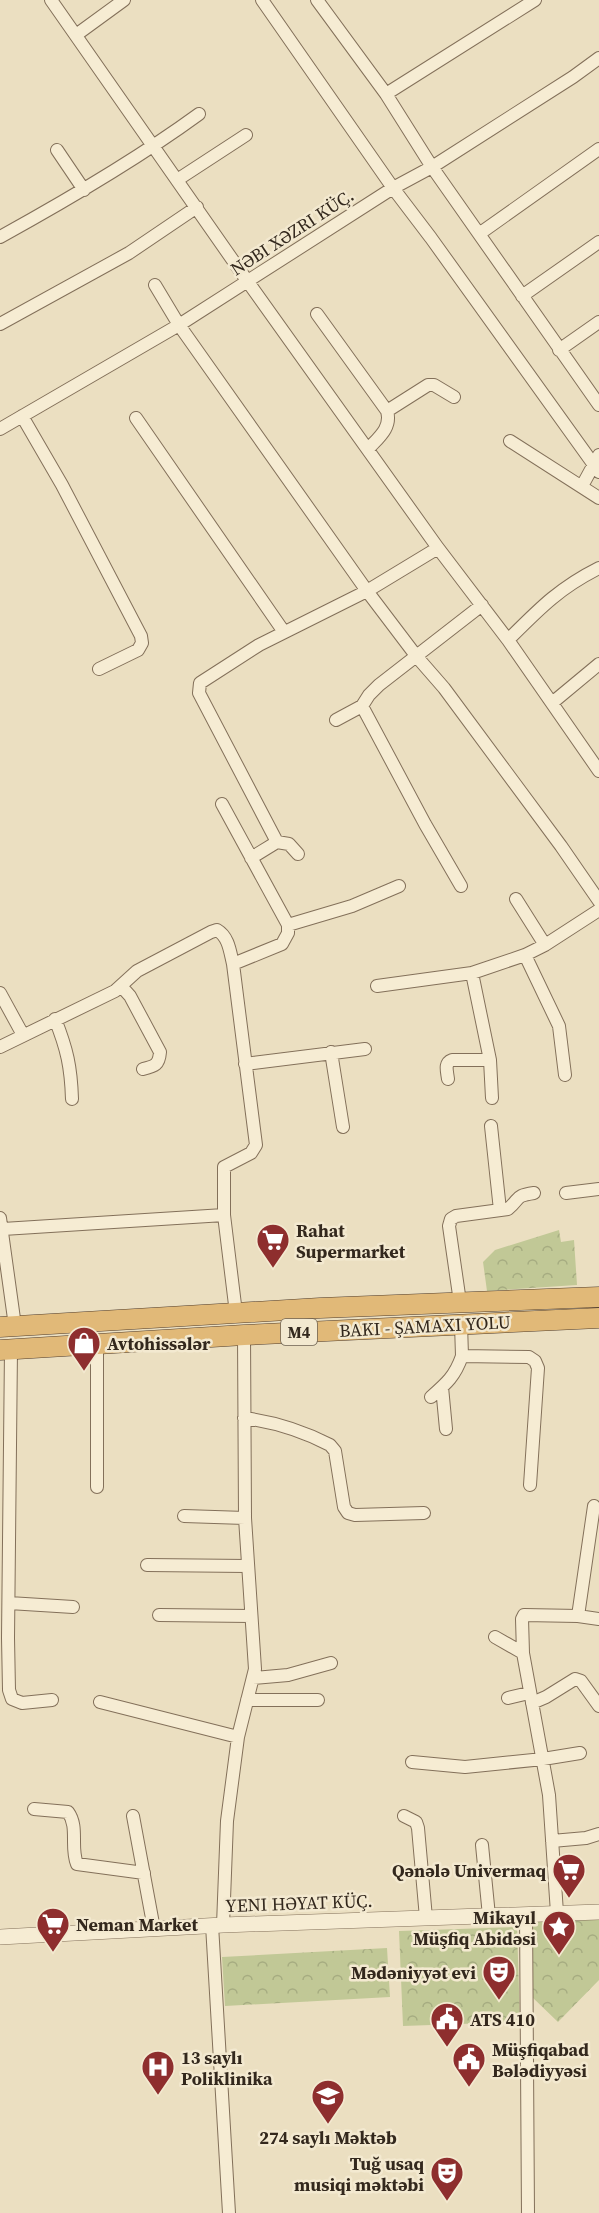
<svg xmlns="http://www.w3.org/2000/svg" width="599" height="2213" font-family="'Source Serif 4',serif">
	<defs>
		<pattern id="park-crowns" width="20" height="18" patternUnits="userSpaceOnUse" patternTransform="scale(1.5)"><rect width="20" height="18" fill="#c1c896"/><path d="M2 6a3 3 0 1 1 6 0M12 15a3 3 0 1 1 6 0" fill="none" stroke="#a6ac81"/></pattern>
	</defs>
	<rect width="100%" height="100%" fill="#ebdfc1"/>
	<!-- park -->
	<path fill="url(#park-crowns)" d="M559,1230L561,1242L574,1240L577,1285L487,1291L483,1262L495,1250Z
		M599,1918V1980L558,2022L532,1997L529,1922Z
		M517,1927L520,2022L403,2026L399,1931Z
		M387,1948L390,1997L225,2006L222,1957Z"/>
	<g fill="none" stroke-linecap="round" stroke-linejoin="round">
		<!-- minor casing -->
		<g stroke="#83705a" stroke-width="14">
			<path id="minor" d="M51,0L248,282L438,548L508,640L599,771
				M262,0L393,188L431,238L599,472
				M317,0L386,94L432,167L599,405
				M76,35L124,0
				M386,94L535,0
				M57,150L84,190
				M177,180L246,135
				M479,234L599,149
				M0,237C69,199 136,160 199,114
				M155,285L179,325L367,591L417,657L444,688L561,846L599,901
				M522,296L599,242
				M317,314L387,411C392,428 378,438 368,449
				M0,324L129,253L197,207
				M559,350L599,322
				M387,411L428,385H434L454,397
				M22,416L62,485L141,636L142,643L138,650L99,669
				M136,418L284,632
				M0,429L179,325L393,188L432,167L573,77L599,58
				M510,441L599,498
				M582,486L599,455
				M508,640C539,609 559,588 599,568
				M552,703L599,664
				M362,706L425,824L461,886
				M336,720L362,706L369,695L379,685L482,605
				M222,804L288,925V933L282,944L233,964
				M277,842L289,844L298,854
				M251,858L277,842L199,693L200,683L259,645L367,591L438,548
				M516,899L545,945
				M288,925L352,906L399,886
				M525,955L559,1026L565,1075
				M472,973L490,1060L492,1098
				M121,986L130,996L160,1052C159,1065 155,1066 143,1069
				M377,986L472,973L525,955L545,945L599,910
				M0,993L23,1035
				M55,1019C67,1049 71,1067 72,1099
				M0,1047L115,991L137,971L211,932L217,930C229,937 230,952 233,964L256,1145L251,1153L224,1167V1215L236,1313
				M331,1052L343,1127
				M245,1064L365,1049
				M448,1079C447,1071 444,1063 452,1060H490
				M491,1126L500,1210
				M566,1193L599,1189
				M0,1218L15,1326
				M3,1229L224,1215
				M460,1302L449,1226L451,1219L456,1216L508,1209C521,1198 514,1196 534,1193
				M461,1324L462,1356L529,1357L535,1361L538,1368L530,1485
				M97,1343V1487
				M11,1349L8,1638L9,1690L12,1699L22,1703L52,1700
				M442,1387L446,1429
				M431,1397C447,1383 455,1376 462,1356
				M244,1418C275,1422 303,1431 330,1445L335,1451L344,1507L348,1513L355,1515L424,1513
				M184,1516L245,1518
				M147,1565L247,1566
				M9,1603L73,1607
				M159,1615L251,1616
				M578,1616L594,1506
				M495,1637L523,1653L549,1795L557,1913
				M523,1653L522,1619L524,1615L578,1616L599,1619
				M253,1678L288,1675L331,1663
				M508,1698L529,1693
				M247,1700H318
				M100,1702L238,1737
				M532,1703L546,1697L575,1679L581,1681L599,1706
				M412,1762L465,1767L543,1759L580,1753
				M34,1809L68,1812C79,1827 70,1847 77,1864L144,1873
				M133,1816L154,1929
				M404,1816L416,1822L418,1828L426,1918
				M552,1841L586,1838L599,1834
				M482,1845L489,1916
				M526,1915L528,2213
				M212,1925L229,2213
				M223,1925L227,1821L238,1737L255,1669L245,1518L244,1335"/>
		</g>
		<!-- tertiary casing -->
		<g stroke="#83705a" stroke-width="16">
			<path id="tertiary" d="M0,1937L223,1925L599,1912"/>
		</g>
		<!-- trunk casing -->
		<g stroke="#513e2e" stroke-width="21">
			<path id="trunk" d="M0,1327L320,1308L599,1297
				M0,1350L244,1335L599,1318"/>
		</g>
		<!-- minor -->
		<use href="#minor" stroke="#f6ecd3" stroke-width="12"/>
		<!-- tertiary -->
		<use href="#tertiary" stroke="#f6ecd3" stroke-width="15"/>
		<!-- trunk -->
		<use href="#trunk" stroke="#e1b978" stroke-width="20"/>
	</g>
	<!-- icons -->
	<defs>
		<g id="supermarket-pin" transform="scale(1.725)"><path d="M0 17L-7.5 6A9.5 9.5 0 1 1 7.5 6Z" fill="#8e2e2e" stroke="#f3e9d0"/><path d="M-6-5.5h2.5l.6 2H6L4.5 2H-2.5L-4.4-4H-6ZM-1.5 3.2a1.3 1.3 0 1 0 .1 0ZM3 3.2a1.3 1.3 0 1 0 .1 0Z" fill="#fff"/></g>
		<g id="shop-pin" transform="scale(1.725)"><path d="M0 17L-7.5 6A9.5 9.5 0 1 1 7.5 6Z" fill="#8e2e2e" stroke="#f3e9d0"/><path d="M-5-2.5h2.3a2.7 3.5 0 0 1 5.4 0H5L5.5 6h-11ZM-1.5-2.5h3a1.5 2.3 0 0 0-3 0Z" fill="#fff"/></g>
		<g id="sight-pin" transform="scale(1.725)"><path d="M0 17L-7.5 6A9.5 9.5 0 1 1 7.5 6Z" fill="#8e2e2e" stroke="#f3e9d0"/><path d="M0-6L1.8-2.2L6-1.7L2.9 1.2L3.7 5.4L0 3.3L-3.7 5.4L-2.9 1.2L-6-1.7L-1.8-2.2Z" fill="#fff"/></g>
		<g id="theatre-pin" transform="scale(1.725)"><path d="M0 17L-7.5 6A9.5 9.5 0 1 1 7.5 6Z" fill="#8e2e2e" stroke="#f3e9d0"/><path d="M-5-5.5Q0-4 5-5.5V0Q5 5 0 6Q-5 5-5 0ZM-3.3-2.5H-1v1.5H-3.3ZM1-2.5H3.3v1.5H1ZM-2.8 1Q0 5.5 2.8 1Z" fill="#fff"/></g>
		<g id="civic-pin" transform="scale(1.725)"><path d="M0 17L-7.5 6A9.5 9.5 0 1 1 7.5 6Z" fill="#8e2e2e" stroke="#f3e9d0"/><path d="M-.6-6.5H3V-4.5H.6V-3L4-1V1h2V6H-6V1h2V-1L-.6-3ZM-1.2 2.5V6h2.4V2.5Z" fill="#fff"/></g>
		<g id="hospital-pin" transform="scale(1.725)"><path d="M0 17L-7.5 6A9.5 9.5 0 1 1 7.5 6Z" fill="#8e2e2e" stroke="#f3e9d0"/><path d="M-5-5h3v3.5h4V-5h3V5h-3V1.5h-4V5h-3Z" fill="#fff"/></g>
		<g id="school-pin" transform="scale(1.725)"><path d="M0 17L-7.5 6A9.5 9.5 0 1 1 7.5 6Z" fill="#8e2e2e" stroke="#f3e9d0"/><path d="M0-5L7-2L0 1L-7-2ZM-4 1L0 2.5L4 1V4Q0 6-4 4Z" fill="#fff"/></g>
	</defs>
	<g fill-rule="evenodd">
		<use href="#supermarket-pin" x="273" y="1240"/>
		<use href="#shop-pin" x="84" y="1343"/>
		<use href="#supermarket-pin" x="569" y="1870"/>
		<use href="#supermarket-pin" x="53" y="1924"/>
		<use href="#sight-pin" x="559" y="1927"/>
		<use href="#theatre-pin" x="499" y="1972"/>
		<use href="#civic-pin" x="447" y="2019"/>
		<use href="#civic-pin" x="469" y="2059"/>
		<use href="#hospital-pin" x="158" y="2067"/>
		<use href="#school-pin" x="328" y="2096"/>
		<use href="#theatre-pin" x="447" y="2173"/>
	</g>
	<g text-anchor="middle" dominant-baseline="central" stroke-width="5" stroke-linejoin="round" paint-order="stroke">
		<!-- shield labels -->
		<rect fill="#f3e9d0" stroke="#6d6253" stroke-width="1.5" x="281" y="1319" width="36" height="26" rx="4.5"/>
		<g font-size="16" font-weight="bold" fill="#33281d">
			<text x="299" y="1332">M4</text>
		</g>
		<!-- street labels -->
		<g font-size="18" fill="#33281d" stroke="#f3e9d0">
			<text transform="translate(292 232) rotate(-33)">NƏBI XƏZRI KÜÇ.</text>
			<text transform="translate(425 1326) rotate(-3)">BAKI - ŞAMAXI YOLU</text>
			<text transform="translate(299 1903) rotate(-2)">YENI HƏYAT KÜÇ.</text>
		</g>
		<!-- poi labels -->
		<g font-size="18" font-weight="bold" fill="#33281d" stroke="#f3e9d0" text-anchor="start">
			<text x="296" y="1230">Rahat<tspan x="296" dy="21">Supermarket</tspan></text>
			<text x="107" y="1343">Avtohissələr</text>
			<text x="546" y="1870" text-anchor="end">Qənələ Univermaq</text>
			<text x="536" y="1917" text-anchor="end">Mikayıl<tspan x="536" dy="21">Müşfiq Abidəsi</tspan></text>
			<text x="76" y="1924">Neman Market</text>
			<text x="476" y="1972" text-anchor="end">Mədəniyyət evi</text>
			<text x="470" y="2019">ATS 410</text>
			<text x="492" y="2049">Müşfiqabad<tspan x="492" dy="21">Bələdiyyəsi</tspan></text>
			<text x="181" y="2057">13 saylı<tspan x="181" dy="21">Poliklinika</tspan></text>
			<text x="328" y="2137" text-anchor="middle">274 saylı Məktəb</text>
			<text x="424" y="2163" text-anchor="end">Tuğ usaq<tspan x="424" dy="21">musiqi məktəbi</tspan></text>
		</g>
	</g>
</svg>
